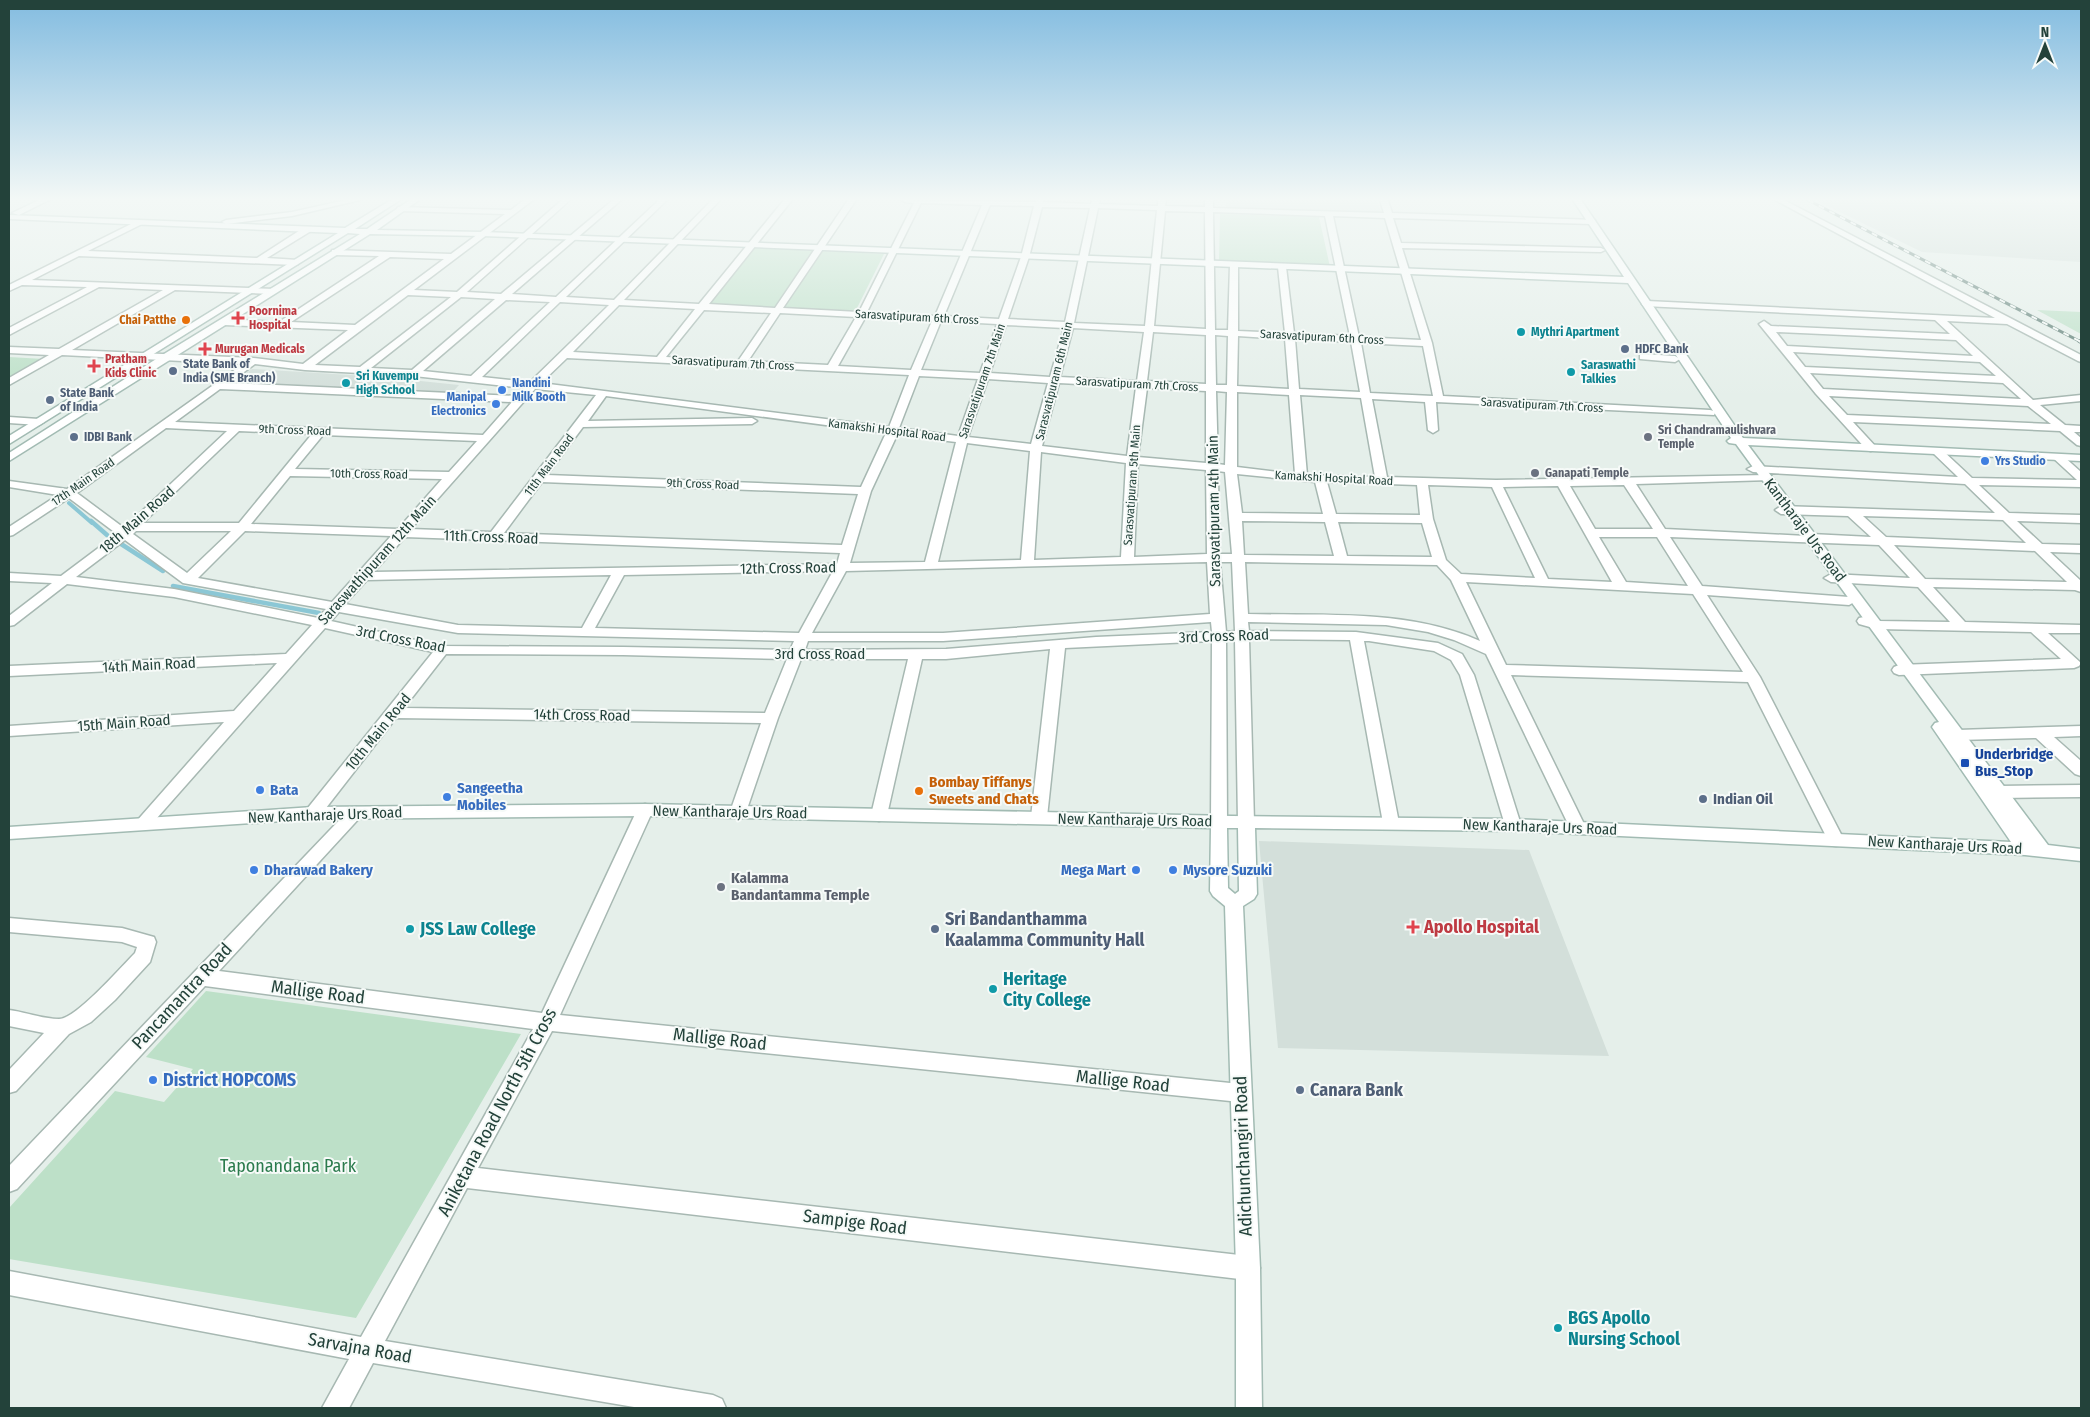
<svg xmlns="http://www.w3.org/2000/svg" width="2090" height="1417" font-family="'Fira Sans Condensed',sans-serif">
	<rect width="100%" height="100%" fill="#e5efea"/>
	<!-- built -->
	<path fill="#d3dfda" d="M1226,200H1377L1382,215L1226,209Z
		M1815,200H2081V262L1922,252Z
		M252,369L382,377L459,385L451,394L230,384Z
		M1259,841L1529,850L1609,1056L1278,1048Z"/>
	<!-- green -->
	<path fill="#bde0c8" d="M1220,214L1319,217L1330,267L1219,262Z
		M754,248L884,254L855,312L709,305Z
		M2037,310L2081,312V334Z
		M9,357L44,359L9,378Z
		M206,991L521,1034L356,1318L9,1259V1208L115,1091L164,1102L193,1069L146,1057Z"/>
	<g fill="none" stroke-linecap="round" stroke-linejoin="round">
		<!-- stream-far1 -->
		<path stroke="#8bc7d5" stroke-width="4" d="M69,503L92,523"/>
		<!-- stream -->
		<path stroke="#8bc7d5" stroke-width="4.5" d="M91,521L107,535
			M118,542L163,571
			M173,586L319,613"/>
		<!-- street casing -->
		<g stroke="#a7b8b2" stroke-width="3">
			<path id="street" d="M39,200H49L19,215L12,213Z
				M346,200H360L292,216L226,224L222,222L226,220L292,212Z
				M524,200H533L414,290L457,292L562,200H570L467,292L501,294L613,200H621L512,294L556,297L659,200H667L566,297L614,300L712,200H720L624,300L699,304L784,200H792L709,304L775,308L848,200H856L783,308L859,312L914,203L905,202L901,200L1036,202V200H1044L1043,202L1091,204L1092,200H1100L1099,204L1158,206V200H1166L1165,206L1205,207V200H1213V208L1384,213L1380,200H1388L1392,213L1595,220V224H1592L1393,218L1401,243L1601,248L1605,250L1601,252L1402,248L1432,343L1443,396L1710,410L1714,411L1715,413L1714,415L1436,402L1438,430L1433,433L1428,430L1425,402L1372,399L1387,477L1496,480L1767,475L1773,478L1771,480L1636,484L1665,529L1806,536L1811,534L1871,537L1848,516L1781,514L1775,510L1781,506L1995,513L1965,484L1753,472L1747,469L1753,466L1958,477L1933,453L1931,451L1933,449H1941L1972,478L2077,480L2052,457L2054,455H2062L2081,472V487L1979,485L2009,513L2081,515V523L2017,521L2042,544L2081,545V553L2050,552L2081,581V592L2075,590L1933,587L1965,622L2081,625V633H2048L2081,663L2079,666L2074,668L1899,675L1894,673L1892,670L1894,667L1899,665L2061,659L2031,632L1877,629L1859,624L1857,621L1859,618L1864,617L1878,621L1950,622L1918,587L1831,582L1824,578L1831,574L1910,578L1879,545L1670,537L1702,586L1849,597L1856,601L1849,605L1707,595L1760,677L1844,840L1842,845L1836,846L1830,845L1828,840L1748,682L1511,675L1586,828L1584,832L1578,834L1572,832L1570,828L1486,654L1454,640L1428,632L1386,625L1248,622L1249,631L1356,632L1438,643L1462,654L1474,675L1521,825L1519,829L1513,831L1507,829L1505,825L1460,675L1451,660L1434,651L1369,641H1364L1399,823L1397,827L1391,829L1385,827L1383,823L1350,640L1249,639L1254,822L1252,826L1246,828L1240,826L1238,822L1235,640H1226L1227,822L1225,826L1219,828L1213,826L1211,822L1212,641L1065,648L1047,817L1045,821L1039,823L1033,821L1031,817L1050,649L946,659H922L887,815L885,819L879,821L873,819L871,815L908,659H801L778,718L746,812L744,816L738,818L732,816L730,812L761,723L396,718L319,817L313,819L307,817L305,813L307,809L433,652L325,628L149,827L143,829L137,827L135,823L224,722L9,736V726L234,711L277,663L9,676V666L286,654L312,625L174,597L67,584L14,625L9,626V616L52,583L9,581V573L61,576L117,534L69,498L13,535L9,536V527L58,495L9,487V481L67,489L243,364L62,355L9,385V378L49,355L9,353V347L59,349L163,290L99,287L9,335V328L87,287L22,285L9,291V285L139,220L143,222L142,224L88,251L257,258L305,227H311V231L267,258L298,260V264L295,265L79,256L32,280L275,289V293L272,294L175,290L72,350L253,358L303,364L348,330L224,325L219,322L224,319L279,322L379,256L335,255L332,254V250L451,254L505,214L401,211L397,209L398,207L511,210ZM921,203L982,205L935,316L867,312ZM990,205L1034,206L1021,257L999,319L944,316ZM1042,207L1090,208L1065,322L1008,319L1029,257ZM1098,208L1157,210L1145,326L1074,323ZM1165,211L1205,212L1206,329L1154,326ZM1213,212L1325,216L1350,336L1294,333L1286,267L1282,264L1278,267L1285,333L1238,331V265L1234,262L1230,265L1228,330H1215ZM1333,216L1385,218L1421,340L1359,337ZM390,257L444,259L355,325L291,322ZM408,295L451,297L360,367L315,365ZM461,297L495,299L412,370L371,368ZM506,300L550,302L471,376L423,371ZM560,302L609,305L530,382L482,377ZM619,305L695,309L657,357L573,352ZM704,310L771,313L738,361L666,357ZM780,313L856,317L828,365L748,361ZM865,318L932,321L911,370L838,366ZM941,321L997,324L980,373L921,370ZM1006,325L1064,328L1050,377L990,373ZM1073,328L1144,332L1137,381L1060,377ZM1153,332L1206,335V384L1147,381ZM1215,335L1228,336L1227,385H1216ZM1238,336L1285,339L1289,389L1237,386ZM1295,339L1351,342L1360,392L1299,389ZM1361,343L1423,346L1433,396L1370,393ZM567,358L909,375L889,427L541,383ZM255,364L305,370L414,376L525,388L518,396L229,383ZM919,376L978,379L958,436L899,428ZM988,379L1048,383L1031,444L968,437ZM1059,383L1136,387L1127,456L1042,446ZM1147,388L1206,391V463L1138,457ZM220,389L512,402L483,435L175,422ZM535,389L596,395L491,532L411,529ZM1216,391L1227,392L1225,465L1218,464ZM1237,392L1289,395L1295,474L1237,467ZM1300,395L1361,398L1375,477L1307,475ZM606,396L886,433L861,487L547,475L583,427L752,424L757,421L752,418L588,421ZM166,428L227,431L124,528L77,493ZM239,431L312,434L239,523H143ZM323,435L477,441L449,472L295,469ZM897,435L956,442L925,562L850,563L871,491ZM967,443L1030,451L1021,560L938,562ZM1041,452L1126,463L1121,557L1034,560ZM1138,464L1206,470L1207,554L1134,557ZM1218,471L1225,472L1232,554H1219ZM1237,474L1315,482L1323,514L1242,513ZM290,476L442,479L398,529L251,524ZM542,482L858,494L842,545L504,533ZM1327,482L1417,485L1420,515L1336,514ZM1428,485L1492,487L1535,578L1461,574L1446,560L1433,519ZM1624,485L1653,529H1595L1570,486ZM1558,486L1612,582L1548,579L1503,487ZM1863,516L2003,520L2026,543L1886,537ZM1242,521L1325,522L1334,556L1244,555ZM1338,522L1422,523L1432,557L1347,556ZM136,531H231L187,573L133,534ZM245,531L391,536L332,602L198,578ZM405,537L840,553L837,564L374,572ZM1599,537H1657L1688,586L1626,582ZM125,540L183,583L326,609L318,618L174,589L76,577ZM1894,545L2035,551L2067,582L1925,579ZM1207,562L1210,614L943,633H812L846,571ZM1220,562H1232L1235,631L1226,632ZM1245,562L1437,565L1451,580L1480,641C1407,609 1326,616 1248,614ZM833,571L799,633L595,628L624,575ZM611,575L582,628L458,625L345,604L367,580ZM1466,582L1693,594L1743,672L1506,665ZM339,612L458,633L794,641L790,650L623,647L442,646L331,621ZM1211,622L1212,632L1096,637L946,649L805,650L808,641H943ZM446,654L623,655L787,659L765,713L404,708Z
				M1775,200H1784L2081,355V362L2078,361L2007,324L1947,321L2033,400L2081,395V401L2040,405L2065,425L2081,426V432H2074L2081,438V446L2077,445L2060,431L1853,422L1877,448L1871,451L1867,450L1816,394L1759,324L1764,321L1771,326L1950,334L1935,320L1644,306L1642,304L1647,301L1995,318ZM1776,332L1956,340L1973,356L1787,346ZM1793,352L1980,362L1996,376L1805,367ZM1810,373L2003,383L2021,399L1823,389ZM1829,396L2028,406L2051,424L1847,415Z
				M1643,354L1675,356L1680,359L1675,362L1640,359V355Z
				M9,417L39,419L44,422L39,425L9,423Z
				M2081,726V736L2054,737L2081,761V776L2075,774L2036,738L1958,740L1953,739L1950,735L1953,731L1958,730Z
				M2081,785V797L2000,798L1994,796L1992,792L1994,788L2000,786Z
				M645,804L651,806L653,810L560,1015L1240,1084L1247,1086L1250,1093L1247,1100L1240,1102L552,1031L478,1168L1248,1256L1256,1260L1260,1268L1256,1276L1248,1280L467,1188L385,1341L713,1395L722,1399L726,1408H640L373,1363L349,1408H322L349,1359L9,1295V1271L361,1337L533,1029L205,986L17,1189L9,1192V1166L350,809L356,807L362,809L364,813L219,971L542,1013L637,810L639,806Z
				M9,918L122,928L154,937L156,942L150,962L115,1000L91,1022L69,1034L16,1091L9,1093V1070L44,1033L9,1026V1010C25,1012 43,1019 59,1019C76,1019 121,967 135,953L137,947L122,942L9,932Z"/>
		</g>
		<!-- secondary casing -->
		<g stroke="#a2bbb3" stroke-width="3">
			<path id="secondary" d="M391,200H400L355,229H367L410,200H419L377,230L483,232L1624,277L1573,200H1581L1743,438L2081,455V461L1748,445L2048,845L2081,849V861L2025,855L1513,831L1255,828L1257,894L1254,899L1243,906L1260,1268L1262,1408H1236V1268L1225,906L1213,896L1210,891L1211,828L645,816L313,819L9,839V827L313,807L645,804L1232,816L1513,819L2011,842L1932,727L1935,723L1939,722L1736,444L1729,443L1727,441L1731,438L1628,283L483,236L370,234L9,461V453L164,354L360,234L348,233L9,444V436L338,233L9,219V215L345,228ZM1227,828H1238L1239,891L1235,894L1228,888Z"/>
		</g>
		<!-- street -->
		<use href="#street" fill="#fff" fill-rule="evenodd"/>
		<!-- secondary -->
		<use href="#secondary" fill="#fff" fill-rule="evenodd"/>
		<!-- rail-far1 casing -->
		<g stroke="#5d7d75" stroke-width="3">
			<path id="rail-far1" d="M1808,200L2081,342"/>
		</g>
		<!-- rail casing -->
		<g stroke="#5d7d75" stroke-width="4">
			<path id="rail" d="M2079,341L2081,342"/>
		</g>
		<!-- rail-far1 -->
		<use href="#rail-far1" stroke="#f6faf8" stroke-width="2" stroke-dasharray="6" stroke-linecap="butt"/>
		<!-- rail -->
		<use href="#rail" stroke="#f6faf8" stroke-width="2.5" stroke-dasharray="8" stroke-linecap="butt"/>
	</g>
	<!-- sky -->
	<linearGradient id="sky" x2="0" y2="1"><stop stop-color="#83bce0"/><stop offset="0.5" stop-color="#f3f8f6"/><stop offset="1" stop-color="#f3f8f6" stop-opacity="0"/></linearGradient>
	<rect width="2090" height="398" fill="url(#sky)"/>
	<!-- markers -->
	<g fill="#e0444e" stroke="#f6faf8" stroke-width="2">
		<path d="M235.5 310.5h5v5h5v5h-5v5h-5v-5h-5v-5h5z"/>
		<path d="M202.5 341.5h5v5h5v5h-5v5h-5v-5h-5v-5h5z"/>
		<path d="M91.5 358.5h5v5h5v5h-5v5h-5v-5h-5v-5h5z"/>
		<path d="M1410.5 919.5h5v5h5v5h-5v5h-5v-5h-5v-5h5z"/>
	</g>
	<g fill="#e8710a" stroke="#f6faf8" stroke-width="2">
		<circle cx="186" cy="320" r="5"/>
		<circle cx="919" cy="791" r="5"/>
	</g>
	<g fill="#0f9aa8" stroke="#f6faf8" stroke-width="2">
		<circle cx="1521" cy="332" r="5"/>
		<circle cx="1571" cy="372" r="5"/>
		<circle cx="346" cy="383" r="5"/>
		<circle cx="410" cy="929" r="5"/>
		<circle cx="993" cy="989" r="5"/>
		<circle cx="1558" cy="1328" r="5"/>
	</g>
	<g fill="#5c6f8a" stroke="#f6faf8" stroke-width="2">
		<circle cx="1625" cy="349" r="5"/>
		<circle cx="173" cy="371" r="5"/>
		<circle cx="50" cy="400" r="5"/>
		<circle cx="74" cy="437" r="5"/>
		<circle cx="1703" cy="799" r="5"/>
		<circle cx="935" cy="929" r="5"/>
		<circle cx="1300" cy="1090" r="5"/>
	</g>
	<g fill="#3f7fe0" stroke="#f6faf8" stroke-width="2">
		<circle cx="502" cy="390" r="5"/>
		<circle cx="496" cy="404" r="5"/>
		<circle cx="1985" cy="461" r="5"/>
		<circle cx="260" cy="790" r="5"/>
		<circle cx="447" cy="797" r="5"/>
		<circle cx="254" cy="870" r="5"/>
		<circle cx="1136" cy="870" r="5"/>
		<circle cx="1173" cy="870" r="5"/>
		<circle cx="153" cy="1080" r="5"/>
	</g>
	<g fill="#6b7280" stroke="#f6faf8" stroke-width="2">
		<circle cx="1648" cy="437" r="5"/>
		<circle cx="1535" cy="473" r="5"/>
		<circle cx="721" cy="887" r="5"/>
	</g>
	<rect fill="#1a4fb4" stroke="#f6faf8" stroke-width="2" x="1960" y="758" width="10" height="10" rx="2.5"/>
	<g text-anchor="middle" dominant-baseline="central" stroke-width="4" stroke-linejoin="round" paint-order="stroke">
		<!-- far-health labels -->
		<g font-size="12" font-weight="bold" fill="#be3a42" stroke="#f6faf8" text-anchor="start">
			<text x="249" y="311">Poornima<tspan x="249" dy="14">Hospital</tspan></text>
			<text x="215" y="349">Murugan Medicals</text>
			<text x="105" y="359">Pratham<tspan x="105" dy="14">Kids Clinic</tspan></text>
		</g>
		<!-- far-street labels -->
		<g font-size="12" fill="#23423a" stroke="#f6faf8">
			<text transform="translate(917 317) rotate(3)">Sarasvatipuram 6th Cross</text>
			<text transform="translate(1322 337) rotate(3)">Sarasvatipuram 6th Cross</text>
			<text transform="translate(733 363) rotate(3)">Sarasvatipuram 7th Cross</text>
			<text transform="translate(982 381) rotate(-71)">Sarasvatipuram 7th Main</text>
			<text transform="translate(1054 381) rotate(-76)">Sarasvatipuram 6th Main</text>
			<text transform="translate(1137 384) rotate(3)">Sarasvatipuram 7th Cross</text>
			<text transform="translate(1542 405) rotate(3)">Sarasvatipuram 7th Cross</text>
			<text transform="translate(295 430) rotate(2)">9th Cross Road</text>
			<text transform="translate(887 430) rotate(7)">Kamakshi Hospital Road</text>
			<text transform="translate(549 465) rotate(-53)">11th Main Road</text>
			<text transform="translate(369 474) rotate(1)">10th Cross Road</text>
			<text transform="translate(1334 478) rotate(3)">Kamakshi Hospital Road</text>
			<text transform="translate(83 482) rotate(-35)">17th Main Road</text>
			<text transform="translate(703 484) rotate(2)">9th Cross Road</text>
			<text transform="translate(1132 485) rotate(-86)">Sarasvatipuram 5th Main</text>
		</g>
		<!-- far-food labels -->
		<g font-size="12" font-weight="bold" fill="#c56008" stroke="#f6faf8" text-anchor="end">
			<text x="176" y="320">Chai Patthe</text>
		</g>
		<!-- far-culture labels -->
		<g font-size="12" font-weight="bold" fill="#0d838f" stroke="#f6faf8" text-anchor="start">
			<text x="1531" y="332">Mythri Apartment</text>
			<text x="1581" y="365">Saraswathi<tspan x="1581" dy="14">Talkies</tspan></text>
			<text x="356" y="376">Sri Kuvempu<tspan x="356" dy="14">High School</tspan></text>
		</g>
		<!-- far-service labels -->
		<g font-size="12" font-weight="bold" fill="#4e5e75" stroke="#f6faf8" text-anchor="start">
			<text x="1635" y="349">HDFC Bank</text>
			<text x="183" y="364">State Bank of<tspan x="183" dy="14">India (SME Branch)</tspan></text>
			<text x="60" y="393">State Bank<tspan x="60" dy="14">of India</tspan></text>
			<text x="84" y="437">IDBI Bank</text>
		</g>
		<!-- far-shop labels -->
		<g font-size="12" font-weight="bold" fill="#366cbe" stroke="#f6faf8" text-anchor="start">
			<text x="512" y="383">Nandini<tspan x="512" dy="14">Milk Booth</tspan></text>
			<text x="486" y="397" text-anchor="end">Manipal<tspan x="486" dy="14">Electronics</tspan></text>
			<text x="1995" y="461">Yrs Studio</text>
		</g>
		<!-- far-worship labels -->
		<g font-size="12" font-weight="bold" fill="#5b616d" stroke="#f6faf8" text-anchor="start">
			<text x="1658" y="430">Sri Chandramaulishvara<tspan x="1658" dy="14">Temple</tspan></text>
			<text x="1545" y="473">Ganapati Temple</text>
		</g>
		<!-- street labels -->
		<g font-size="15" fill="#23423a" stroke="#f6faf8">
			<text transform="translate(1214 511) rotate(-91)">Sarasvatipuram 4th Main</text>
			<text transform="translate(137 520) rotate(-41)">18th Main Road</text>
			<text transform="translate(1805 530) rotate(53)">Kantharaje Urs Road</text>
			<text transform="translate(491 537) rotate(2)">11th Cross Road</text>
			<text transform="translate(377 560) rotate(-48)">Saraswathipuram 12th Main</text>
			<text transform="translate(788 568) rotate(-1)">12th Cross Road</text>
			<text transform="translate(1224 636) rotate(-2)">3rd Cross Road</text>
			<text transform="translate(401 639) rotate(11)">3rd Cross Road</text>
			<text x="820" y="654">3rd Cross Road</text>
			<text transform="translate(149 665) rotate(-3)">14th Main Road</text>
			<text transform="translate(582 715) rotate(1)">14th Cross Road</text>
			<text transform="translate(124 723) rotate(-4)">15th Main Road</text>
			<text transform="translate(378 732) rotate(-51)">10th Main Road</text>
			<text transform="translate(730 812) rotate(1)">New Kantharaje Urs Road</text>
			<text transform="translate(325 815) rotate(-2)">New Kantharaje Urs Road</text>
			<text transform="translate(1135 820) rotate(1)">New Kantharaje Urs Road</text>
			<text transform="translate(1540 827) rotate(2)">New Kantharaje Urs Road</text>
			<text transform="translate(1945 845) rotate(3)">New Kantharaje Urs Road</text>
		</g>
		<!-- transit labels -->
		<g font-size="15" font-weight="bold" fill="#164399" stroke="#f6faf8" text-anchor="start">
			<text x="1975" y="754">Underbridge<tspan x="1975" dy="17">Bus_Stop</tspan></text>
		</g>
		<!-- food labels -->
		<g font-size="15" font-weight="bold" fill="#c56008" stroke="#f6faf8" text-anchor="start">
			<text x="929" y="782">Bombay Tiffanys<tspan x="929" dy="17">Sweets and Chats</tspan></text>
		</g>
		<!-- shop labels -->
		<g font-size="15" font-weight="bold" fill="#366cbe" stroke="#f6faf8" text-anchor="start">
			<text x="457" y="788">Sangeetha<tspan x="457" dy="17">Mobiles</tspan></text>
			<text x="270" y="790">Bata</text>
			<text x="264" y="870">Dharawad Bakery</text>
			<text x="1126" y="870" text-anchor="end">Mega Mart</text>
			<text x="1183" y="870">Mysore Suzuki</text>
		</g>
		<!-- service labels -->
		<g font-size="15" font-weight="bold" fill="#4e5e75" stroke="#f6faf8" text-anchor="start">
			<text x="1713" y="799">Indian Oil</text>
		</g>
		<!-- worship labels -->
		<g font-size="15" font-weight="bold" fill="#5b616d" stroke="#f6faf8" text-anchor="start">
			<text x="731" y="878">Kalamma<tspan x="731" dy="17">Bandantamma Temple</tspan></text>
		</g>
		<!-- near-service labels -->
		<g font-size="18" font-weight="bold" fill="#4e5e75" stroke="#f6faf8" text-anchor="start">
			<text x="945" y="919">Sri Bandanthamma<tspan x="945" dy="21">Kaalamma Community Hall</tspan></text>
			<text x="1310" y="1090">Canara Bank</text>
		</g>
		<!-- near-health labels -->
		<g font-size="18" font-weight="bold" fill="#be3a42" stroke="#f6faf8" text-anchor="start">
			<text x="1424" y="927">Apollo Hospital</text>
		</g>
		<!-- near-culture labels -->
		<g font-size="18" font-weight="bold" fill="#0d838f" stroke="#f6faf8" text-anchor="start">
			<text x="420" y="929">JSS Law College</text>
			<text x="1003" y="979">Heritage<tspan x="1003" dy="21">City College</tspan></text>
			<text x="1568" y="1318">BGS Apollo<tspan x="1568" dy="21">Nursing School</tspan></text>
		</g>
		<!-- near-street labels -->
		<g font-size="18" fill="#23423a" stroke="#f6faf8">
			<text transform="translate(318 992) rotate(7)">Mallige Road</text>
			<text transform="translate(182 996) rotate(-47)">Pancamantra Road</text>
			<text transform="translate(720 1039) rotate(6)">Mallige Road</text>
			<text transform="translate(1123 1081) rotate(6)">Mallige Road</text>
			<text transform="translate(497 1112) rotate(-62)">Aniketana Road North 5th Cross</text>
			<text transform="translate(1243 1156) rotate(-92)">Adichunchangiri Road</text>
			<text transform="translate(855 1222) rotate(7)">Sampige Road</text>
			<text transform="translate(360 1348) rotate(10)">Sarvajna Road</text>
		</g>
		<!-- near-shop labels -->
		<g font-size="18" font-weight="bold" fill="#366cbe" stroke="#f6faf8" text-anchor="start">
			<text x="163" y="1080">District HOPCOMS</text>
		</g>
		<!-- near-park labels -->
		<g font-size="18" fill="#2b7b4d" stroke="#f6faf8">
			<text x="288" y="1166">Taponandana Park</text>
		</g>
	</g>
	<!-- border -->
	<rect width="2090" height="1417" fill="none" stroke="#23423a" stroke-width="20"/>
	<!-- north arrow -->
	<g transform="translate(2045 45)" stroke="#f6faf8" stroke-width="4" paint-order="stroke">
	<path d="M0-4L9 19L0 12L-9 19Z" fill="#23423a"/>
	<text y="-8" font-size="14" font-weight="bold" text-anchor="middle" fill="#23423a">N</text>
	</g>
</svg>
